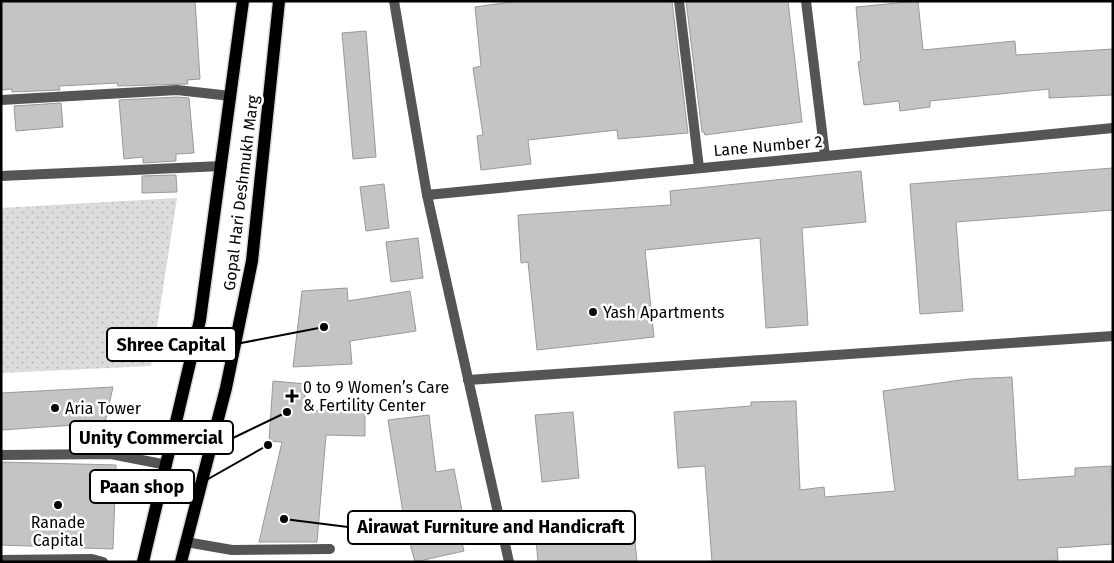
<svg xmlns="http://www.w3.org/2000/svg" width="1114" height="563" font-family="'Fira Sans',sans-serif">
	<defs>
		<pattern id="grass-dots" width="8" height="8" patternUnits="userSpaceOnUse" patternTransform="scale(1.25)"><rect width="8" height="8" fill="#dcdcdc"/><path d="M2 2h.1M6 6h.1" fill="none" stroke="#bbb" stroke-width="1.8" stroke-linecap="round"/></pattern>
	</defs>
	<rect width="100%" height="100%" fill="#fff"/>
	<!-- grass -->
	<path fill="url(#grass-dots)" d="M177,198L151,366L1,373V208Z"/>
	<!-- building -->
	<path fill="#c4c4c4" stroke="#999" d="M1,1H195L200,79L187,80L188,84L118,86L117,83L59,86L60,90L12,92V89L1,90Z
		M518,1H672L688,133L618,139L617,130L528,140L531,164L481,170L477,136L483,135L473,68L481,66L475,7Z
		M686,1H788L802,122L705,135L704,132H702Z
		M918,1L923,50L1015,41L1016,55L1113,49V95L1049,98V89L930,101V107L900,111L899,101L864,105L858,62L861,61L856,7Z
		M366,31L376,157L353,159L342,33Z
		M177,97L189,98L194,153L176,154V161L143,163V157L124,159L119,100Z
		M61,103L63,127L16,131L14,106Z
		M1113,168V210L956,222L963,311L920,314L910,184Z
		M861,171L866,222L802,228L808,325L766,328L760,238L645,250L654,337L537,350L528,262L521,263L518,215L671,205L670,191Z
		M176,175L177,192L142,193V176Z
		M384,184L389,228L366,231L360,187Z
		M418,238L423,278L391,282L386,242Z
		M347,288L348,301L410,291L416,331L350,341L352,364L293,367L302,291Z
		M1012,377L1018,480L1075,476V468L1111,466L1113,544L1057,548L1058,560L1029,562H712L705,466L678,468L674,412L751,406V402L796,401L800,490L824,487L825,497L895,491L883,391L968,379Z
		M273,381L306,384L304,410L365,411V436L326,435L317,542H259L282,442L269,441Z
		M113,387L105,423L1,430V393Z
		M573,412L579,478L542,482L535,415Z
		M429,415L436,472L454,469L462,511L455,512L464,551L415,562L405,525L388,420Z
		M1,462L116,465L113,549L1,545Z
		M634,530L637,562H538L536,539Z"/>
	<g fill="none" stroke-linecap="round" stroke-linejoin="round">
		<!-- primary casing -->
		<g stroke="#dbdbdb" stroke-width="15">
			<path id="primary" d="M143,562L200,320L243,1
				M181,562L226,388L252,261L279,1"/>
		</g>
		<!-- service -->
		<path stroke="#555" stroke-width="10" d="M186,542L232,550L330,549"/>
		<!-- minor -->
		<path stroke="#555" stroke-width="10" d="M679,1L699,168
			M806,1L825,156
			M1,100L177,90L231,96
			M1,176L222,166
			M427,195L1113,128
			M468,380L1113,336
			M1,455L111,454L167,465
			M1,560L92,559L103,562"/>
		<!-- tertiary -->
		<path stroke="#555" stroke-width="10" d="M394,1L427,195L509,562"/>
		<!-- primary -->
		<use href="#primary" stroke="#000" stroke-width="12"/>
	</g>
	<!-- markers -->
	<g fill="#000" stroke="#fff" stroke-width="2">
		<circle cx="593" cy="312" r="5"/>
		<path d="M289.5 388.5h5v5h5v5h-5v5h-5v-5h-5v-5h5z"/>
		<circle cx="55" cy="408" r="5"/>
		<circle cx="58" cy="505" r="5"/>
	</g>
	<g text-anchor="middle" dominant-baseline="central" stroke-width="5" stroke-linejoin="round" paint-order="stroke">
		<!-- street labels -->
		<g font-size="16" fill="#000" stroke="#fff">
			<text transform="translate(768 146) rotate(-5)">Lane Number 2</text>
			<text transform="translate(241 193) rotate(-83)">Gopal Hari Deshmukh Marg</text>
		</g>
		<!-- poi labels -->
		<g font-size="16" fill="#000" stroke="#fff" text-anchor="start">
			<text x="603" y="312">Yash Apartments</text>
			<text x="303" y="387">0 to 9 Women’s Care<tspan x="303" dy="18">&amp; Fertility Center</tspan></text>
			<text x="65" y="408">Aria Tower</text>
			<text x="58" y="522" text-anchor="middle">Ranade<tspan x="58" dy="18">Capital</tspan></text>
		</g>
	</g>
	<!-- callouts -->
	<path fill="none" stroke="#000" stroke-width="2" d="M324 327L236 344M287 412L233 438M268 445L194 487M284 519L348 527"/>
	<g fill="#000" stroke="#fff" stroke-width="2">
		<circle cx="324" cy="327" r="5"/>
		<circle cx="287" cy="412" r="5"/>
		<circle cx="268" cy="445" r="5"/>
		<circle cx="284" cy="519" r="5"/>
	</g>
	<g fill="#fff" stroke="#000" stroke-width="2">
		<rect x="107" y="328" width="129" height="33" rx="5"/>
		<rect x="70" y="421" width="163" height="33" rx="5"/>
		<rect x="90" y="470" width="104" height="33" rx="5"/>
		<rect x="348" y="511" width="287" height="33" rx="5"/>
	</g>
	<g font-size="18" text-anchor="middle" font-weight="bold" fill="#000">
		<text x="171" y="351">Shree Capital</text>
		<text x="151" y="444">Unity Commercial</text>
		<text x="142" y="493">Paan shop</text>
		<text x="491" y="533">Airawat Furniture and Handicraft</text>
	</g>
	<!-- border -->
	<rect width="1114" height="563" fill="none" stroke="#000000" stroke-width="5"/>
</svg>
